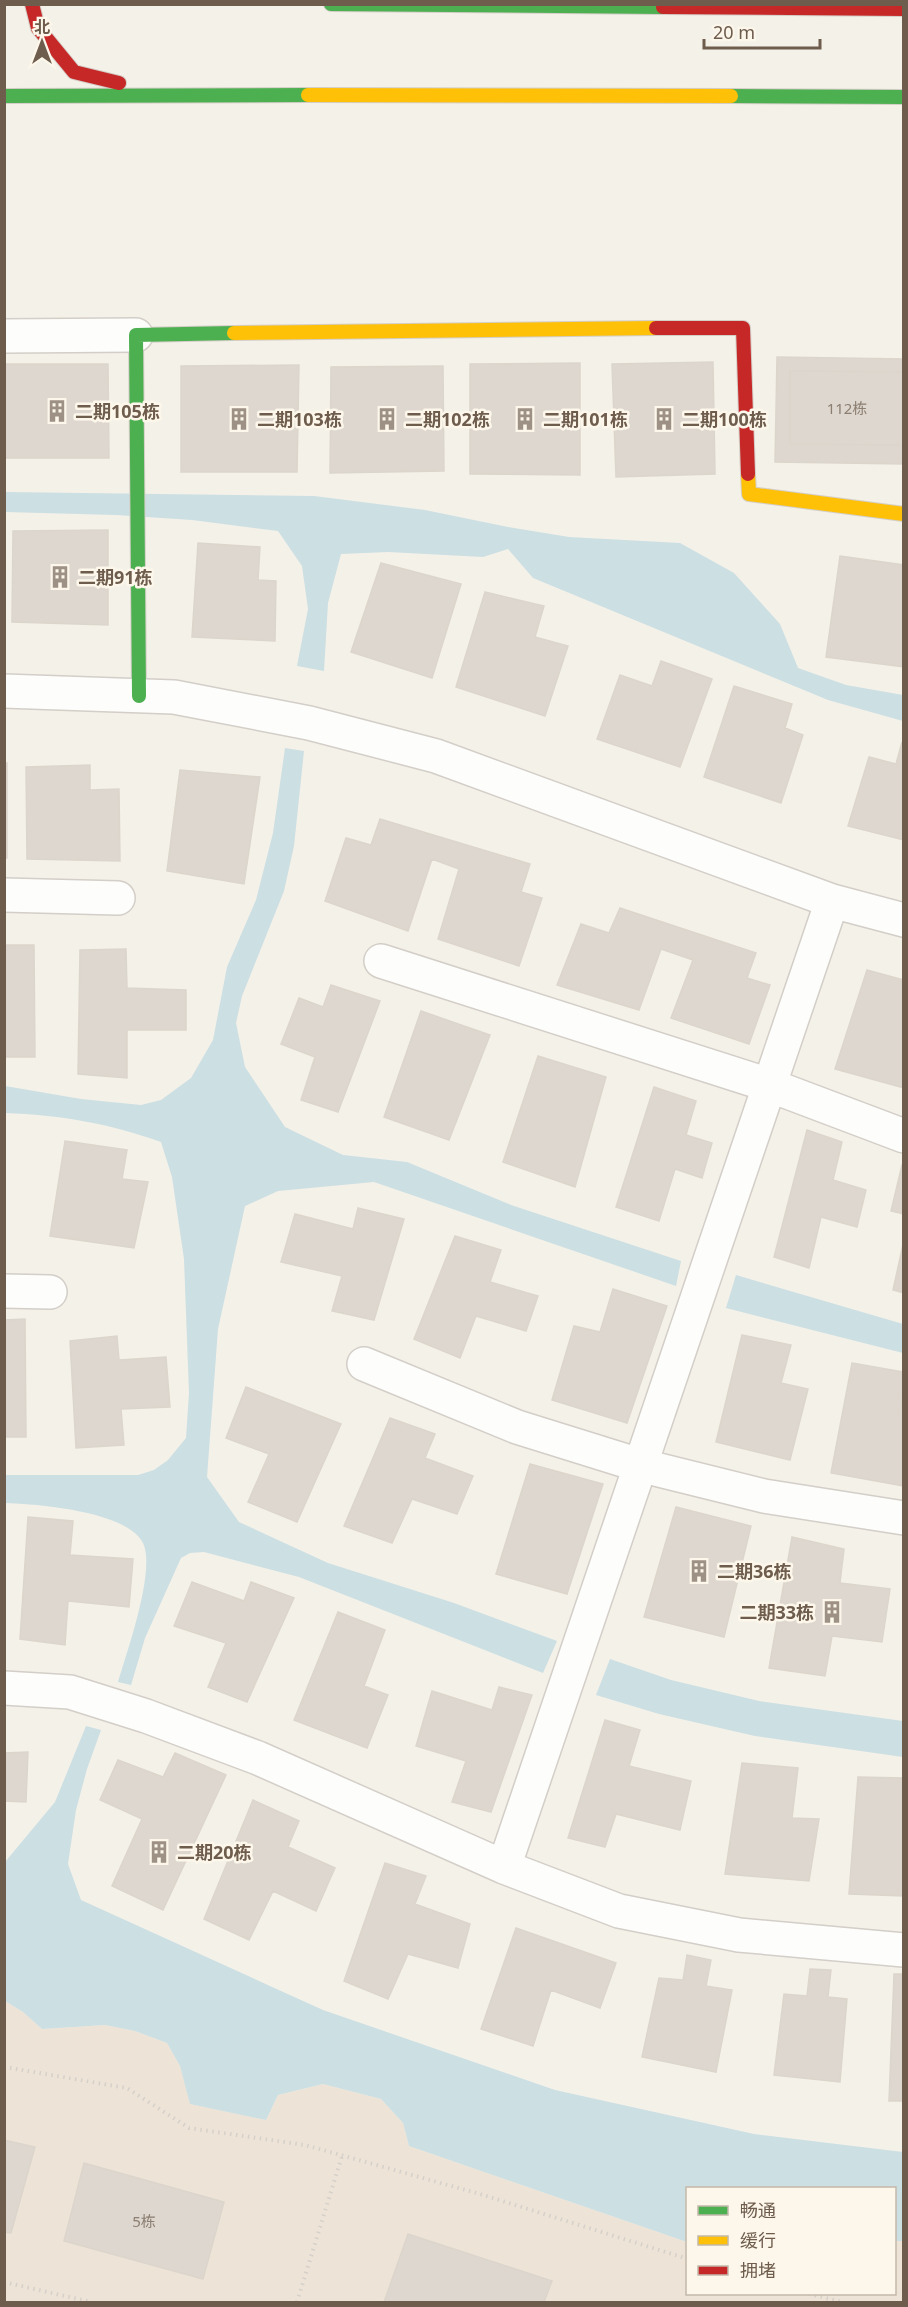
<svg xmlns="http://www.w3.org/2000/svg" width="908" height="2307" font-family="'Noto Sans','Noto Sans SC',sans-serif">
	<rect width="100%" height="100%" fill="#f4f1e9"/>
	<!-- residential -->
	<path fill="#ede4d7" d="M5,2001L23,2012L42,2029L105,2025L135,2031L167,2043L180,2066L191,2104L266,2120L278,2095L323,2084L381,2099L403,2123L409,2146L687,2242L688,2294H894L895,2241H903V2302H5Z"/>
	<!-- water -->
	<path fill="#ccdfe3" d="M5,492L314,496L425,510L508,527L569,537L680,543L734,573L780,624L798,668L846,685L903,695V721L828,700L533,578L508,549L483,557L388,552L341,554L328,603L324,671L297,666L308,609L302,566L278,531L192,520L116,515L5,512Z
		M285,748L304,751L294,846L284,891L242,996L236,1023L245,1067L285,1127L343,1155L407,1162L511,1205L681,1261L676,1286L374,1182L278,1191L245,1206L218,1329L207,1477L239,1522L328,1563L454,1603L557,1641L543,1673L299,1577L204,1552L190,1553L181,1558L145,1638L131,1685L118,1682C127,1652 156,1570 143,1543C127,1511 37,1504 5,1503V1475H138L154,1470L168,1460L186,1438L189,1393L184,1259L172,1177L161,1142C108,1123 60,1115 5,1113V1086L81,1099L141,1105L161,1100L191,1078L213,1040L227,967L256,900L273,833Z
		M736,1275L903,1324V1353L726,1308Z
		M610,1659L671,1680L759,1701L903,1721V1757L755,1736L659,1714L596,1695Z
		M86,1726L101,1730L87,1769L76,1810L68,1864L81,1900L323,2010L555,2090L754,2134L903,2152V2241H895L894,2188H688L687,2242L409,2146L403,2123L381,2099L323,2084L278,2095L266,2120L190,2104L180,2066L167,2043L135,2031L105,2025L42,2029L23,2012L5,2001V1862L55,1802Z"/>
	<!-- building -->
	<path fill="#ddd7cf" stroke="#dcd5cc" stroke-width="1.5" d="M777,357L904,359V464L775,462Z
		M713,362L715,474L616,477L612,364Z
		M580,363V475L470,474V364Z
		M4,364H108L109,458H4Z
		M299,365L297,472H181V366Z
		M443,366L444,471L330,473L331,367Z
		M790,371L904,372V445L790,444Z
		M108,530V625L12,622L13,531Z
		M198,543L260,547L258,580L276,581L275,641L192,637Z
		M840,556L904,565V667L826,657Z
		M381,563L461,584L432,678L351,652Z
		M485,592L544,606L535,637L568,646L545,716L456,687Z
		M661,661L712,679L680,767L597,739L620,675L652,686Z
		M734,686L792,704L785,728L803,735L781,803L704,777Z
		M902,742L904,840L848,826L869,757L896,764Z
		M4,763H7V858H4Z
		M90,765V790L119,789L120,861L27,859L26,767Z
		M180,770L260,777L244,884L167,871Z
		M380,819L530,864L521,892L542,898L519,966L438,939L459,869L432,859L408,931L325,901L346,838L371,845Z
		M620,908L756,953L747,978L770,985L749,1044L671,1018L693,960L661,949L639,1010L557,985L581,924L609,933Z
		M4,945H34L35,1057H4Z
		M126,949L127,988L186,990V1030H127V1078L78,1074L80,950Z
		M867,970L904,980V1088L835,1069Z
		M331,985L380,1001L338,1112L301,1100L315,1057L281,1044L299,998L323,1007Z
		M421,1011L490,1035L449,1140L384,1117Z
		M538,1056L606,1077L575,1187L503,1162Z
		M654,1087L696,1101L686,1135L712,1143L702,1178L675,1169L659,1221L616,1207Z
		M807,1130L842,1142L833,1180L866,1190L857,1227L821,1217L809,1268L774,1257Z
		M65,1141L127,1150L122,1179L148,1182L134,1248L50,1236Z
		M902,1165H904V1214L891,1211Z
		M358,1208L404,1219L374,1320L332,1311L342,1276L281,1262L295,1214L353,1229Z
		M455,1236L501,1250L490,1282L538,1296L526,1331L476,1316L460,1358L414,1339Z
		M904,1240V1293L893,1290Z
		M613,1289L667,1306L627,1423L552,1400L574,1326L600,1332Z
		M25,1319L26,1437H4V1320Z
		M742,1335L791,1345L781,1383L808,1389L790,1460L716,1442Z
		M117,1336L119,1360L166,1357L170,1407L121,1409L124,1445L76,1448L70,1341Z
		M852,1363L904,1372L901,1412H904V1486L831,1473Z
		M246,1387L341,1424L297,1522L248,1502L269,1454L226,1438Z
		M390,1418L435,1434L425,1458L473,1476L457,1514L412,1499L392,1543L344,1526Z
		M530,1464L603,1484L567,1594L496,1574Z
		M676,1507L751,1526L724,1637L644,1617Z
		M28,1517L73,1521L70,1555L133,1559L129,1607L68,1601L65,1645L20,1639Z
		M792,1537L844,1549L840,1583L890,1589L882,1642L832,1636L825,1676L769,1668Z
		M192,1582L244,1601L251,1582L294,1598L247,1702L208,1687L226,1643L174,1626Z
		M338,1612L385,1630L364,1686L388,1695L367,1748L294,1720Z
		M499,1687L532,1695L491,1812L452,1802L466,1761L416,1746L432,1691L492,1710Z
		M605,1720L640,1730L629,1766L691,1781L680,1830L616,1814L605,1847L568,1838Z
		M28,1752L26,1802L4,1801V1753Z
		M175,1753L226,1775L163,1910L112,1886L142,1819L100,1800L118,1760L163,1777Z
		M742,1763L798,1768L792,1818L819,1819L809,1881L725,1874Z
		M858,1777L904,1778V1896L849,1894Z
		M253,1800L299,1821L288,1847L335,1868L316,1911L273,1891L249,1940L204,1919Z
		M385,1863L426,1876L415,1904L470,1924L458,1968L408,1954L388,1999L344,1981Z
		M516,1928L616,1963L600,2008L551,1990L533,2046L481,2029Z
		M687,1955L711,1960L706,1986L732,1990L716,2072L642,2057L659,1978L683,1980Z
		M810,1969L831,1970L828,1997L847,1999L840,2082L774,2075L784,1994L807,1996Z
		M894,1974H904V2101H889Z
		M4,2140L35,2147L11,2233L4,2232Z
		M84,2163L224,2202L203,2279L64,2241Z
		M408,2234L552,2281L544,2302H384Z"/>
	<g fill="none" stroke-linecap="round" stroke-linejoin="round">
		<!-- street casing -->
		<g stroke="#d3cec7" stroke-width="36">
			<path id="street" d="M4,336L136,335
				M4,691L174,697L309,723L436,756L832,901L904,920
				M4,895L118,898
				M381,961L769,1085L904,1136
				M4,1291L50,1292
				M364,1364L517,1427L639,1465L764,1496L904,1518
				M4,1688L70,1692L146,1716L258,1758L504,1867L619,1911L739,1935L904,1950
				M504,1867L832,901"/>
		</g>
		<!-- fast casing -->
		<g stroke="#d4cec7" stroke-width="16">
			<path id="fast" d="M331,4L663,7
				M4,96L308,95
				M731,96L904,97
				M139,696L136,335L234,333"/>
		</g>
		<!-- slow casing -->
		<g stroke="#d4cec7" stroke-width="16">
			<path id="slow" d="M308,95L731,96
				M234,333L656,328
				M748,474L749,494L904,514"/>
		</g>
		<!-- jam casing -->
		<g stroke="#d4cec7" stroke-width="16">
			<path id="jam" d="M32,4L38,28L74,72L119,83
				M663,7L904,9
				M656,328H743L748,474"/>
		</g>
		<!-- path -->
		<path stroke="#d6d0ca" stroke-width="4" stroke-dasharray="1.5 4.5" stroke-linecap="butt" d="M4,2067L127,2088L189,2128L305,2145L480,2194L688,2259
			M4,2282L91,2302
			M809,2294L842,2302
			M297,2302L342,2156"/>
		<!-- street -->
		<use href="#street" stroke="#fdfdfc" stroke-width="33"/>
		<!-- fast -->
		<use href="#fast" stroke="#4caf50" stroke-width="14"/>
		<!-- slow -->
		<use href="#slow" stroke="#ffc107" stroke-width="14"/>
		<!-- jam -->
		<use href="#jam" stroke="#c62828" stroke-width="14"/>
	</g>
	<!-- icons -->
	<defs>
		<g id="building-bare" transform="scale(1.8)"><path d="M-4-6H4V6H1V3H-1V6H-4ZM-2.5-4.3h1.7v1.8h-1.7ZM.8-4.3h1.7v1.8H.8ZM-2.5-1h1.7V.8h-1.7ZM.8-1h1.7V.8H.8Z" fill="#9d9084" stroke="#fcf7ea" stroke-width="2.5" paint-order="stroke"/></g>
	</defs>
	<g fill-rule="evenodd">
		<use href="#building-bare" x="57" y="411"/>
		<use href="#building-bare" x="239" y="419"/>
		<use href="#building-bare" x="387" y="419"/>
		<use href="#building-bare" x="525" y="419"/>
		<use href="#building-bare" x="664" y="419"/>
		<use href="#building-bare" x="60" y="577"/>
		<use href="#building-bare" x="699" y="1571"/>
		<use href="#building-bare" x="832" y="1612"/>
		<use href="#building-bare" x="159" y="1852"/>
	</g>
	<g text-anchor="middle" dominant-baseline="central" stroke-width="5" stroke-linejoin="round" paint-order="stroke">
		<!-- number labels -->
		<g font-size="15" fill="#8c7e70">
			<text x="847" y="408">112栋</text>
			<text x="144" y="2221">5栋</text>
		</g>
		<!-- poi labels -->
		<g font-size="18" font-weight="bold" fill="#6e5c4d" stroke="#fcf7ea" text-anchor="start">
			<text x="75" y="411">二期105栋</text>
			<text x="257" y="419">二期103栋</text>
			<text x="405" y="419">二期102栋</text>
			<text x="543" y="419">二期101栋</text>
			<text x="682" y="419">二期100栋</text>
			<text x="78" y="577">二期91栋</text>
			<text x="717" y="1571">二期36栋</text>
			<text x="814" y="1612" text-anchor="end">二期33栋</text>
			<text x="177" y="1852">二期20栋</text>
		</g>
	</g>
	<!-- border -->
	<rect width="908" height="2307" fill="none" stroke="#6e5c4d" stroke-width="12"/>
	<!-- legend -->
	<rect x="686" y="2187" width="210" height="108" fill="#fcf7ea" stroke="#c3b9ab" stroke-width="1.5"/>
	<rect x="698" y="2206" width="30" height="9" fill="#4caf50" stroke="#c3b9ab" stroke-width="1.5"/>
	<text x="740" y="2217" font-size="18" fill="#6e5c4d">畅通</text>
	<rect x="698" y="2236" width="30" height="9" fill="#ffc107" stroke="#c3b9ab" stroke-width="1.5"/>
	<text x="740" y="2247" font-size="18" fill="#6e5c4d">缓行</text>
	<rect x="698" y="2266" width="30" height="9" fill="#c62828" stroke="#c3b9ab" stroke-width="1.5"/>
	<text x="740" y="2277" font-size="18" fill="#6e5c4d">拥堵</text>
	<!-- north arrow -->
	<g transform="translate(42 42)" stroke="#fcf7ea" stroke-width="4.5" paint-order="stroke">
	<path d="M0-4.5L10 22L0 15L-10 22Z" fill="#6e5c4d"/>
	<text y="-9" font-size="16" font-weight="bold" text-anchor="middle" fill="#6e5c4d">北</text>
	</g>
	<!-- scale -->
	<path d="M704 39v9h116v-9" fill="none" stroke="#6e5c4d" stroke-width="3"/>
	<text x="713" y="39" font-size="18" fill="#6e5c4d" stroke="#fcf7ea" stroke-width="4.5" paint-order="stroke">20 m</text>
</svg>
